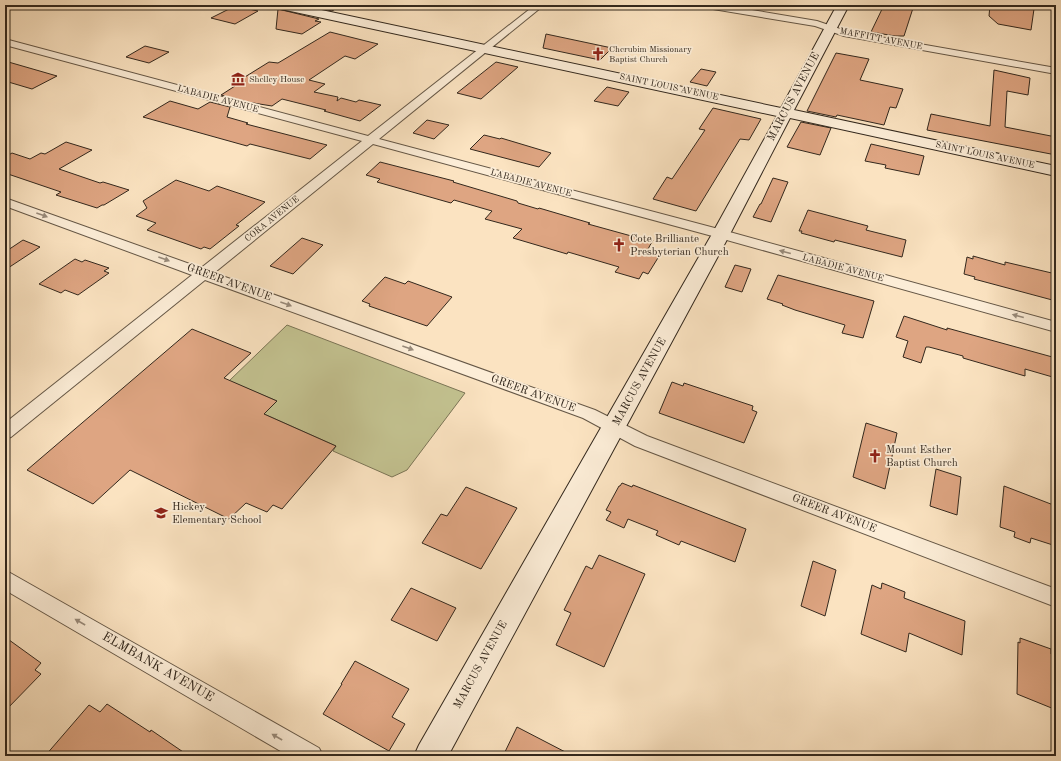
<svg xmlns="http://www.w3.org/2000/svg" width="1061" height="761" font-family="'Old Standard TT',serif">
	<rect width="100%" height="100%" fill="#fbe3c1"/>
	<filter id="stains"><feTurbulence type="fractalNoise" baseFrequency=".005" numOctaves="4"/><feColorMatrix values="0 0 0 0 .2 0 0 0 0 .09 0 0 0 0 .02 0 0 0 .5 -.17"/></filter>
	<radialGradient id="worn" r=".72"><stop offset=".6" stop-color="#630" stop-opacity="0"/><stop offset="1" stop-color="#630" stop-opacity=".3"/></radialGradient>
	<!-- green -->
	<path fill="#c3c290" stroke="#7b7556" d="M287,325L465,393L407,470L392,477L333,451L336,446L264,414L277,401L229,381Z"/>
	<!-- building -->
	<path fill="#dea582" stroke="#33281d" d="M305,5H342L332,11Z
		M884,5H914L904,36H895L871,32Z
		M990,5H1007L1034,9L1031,30L998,24L989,16Z
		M235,6L258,11L235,24L211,18Z
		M278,9L319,19L315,21L321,22L302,34L276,29Z
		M330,32L378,44L355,59L345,56L309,80L325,84L314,92L338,97L337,101L341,98L356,102L359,100L381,105L360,121L324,111L326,110L282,99L272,106L247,102L221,95L235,86L232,85L269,62L278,63Z
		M546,34L612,48L600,60L543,48Z
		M145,46L169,52L149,63L126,57Z
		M836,53L869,59L860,80L903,89L896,108L890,107L884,125L837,115L836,117L807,111Z
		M5,61L57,76L32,89L5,81Z
		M496,62L518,67L481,99L457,93Z
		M701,69L716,72L707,86L690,82Z
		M994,70L1030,78L1028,95L1007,91L1005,127L1056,137V155L927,130L931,114L990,126Z
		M607,87L629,92L618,106L594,101Z
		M170,101L198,109L210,102L230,107L227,117L248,123L246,124L327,145L310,159L250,144L247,146L143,117Z
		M713,108L761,119L749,140L740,139L696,211L653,199L667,177L672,179L705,130L699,129Z
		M427,120L449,125L434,139L413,133Z
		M801,122L831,128L820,155L787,147Z
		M484,135L500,139L501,138L551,153L539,167L470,149Z
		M66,142L92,150L59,169L100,183L103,182L129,190L104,205H102L97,208L56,195L61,192L5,173V157L12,153L30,159L41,153L45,154Z
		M871,144L924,156L919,175L885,168L886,165L865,161Z
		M380,162L454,181L453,182L517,201L518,203L538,209L539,208L590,223L588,224L635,237L636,236L653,240L648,249L661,253L648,274L643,272L639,279L615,272L619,267L568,252L567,254L513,238L522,229L485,219L492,211L454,200L451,203L377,182L380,179L366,175Z
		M773,178L788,182L771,222L753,217L760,204H761Z
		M176,180L209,191L217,186L265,202L236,225L239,226L210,249L204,247L201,249L147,230L156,223L136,216L147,208L143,201Z
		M808,210L868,226L866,230L906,240L902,257L835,240L834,242L801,233L802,231H799Z
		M302,238L323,245L293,274L270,266Z
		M23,240L40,247L5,270V252Z
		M973,256L1005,265V262L1056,274V301L974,279L975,277L964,274L967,257L973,259Z
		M75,259L82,262L85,260L109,268L104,271L109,273L78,295L65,290L61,293L39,284Z
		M735,265L751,269L742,292L725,287Z
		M778,275L874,301L863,338L842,333L845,325L795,310L782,305L783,304L767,299Z
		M385,277L405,284L408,281L452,297L427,326L369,306L370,304L362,301Z
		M904,316L947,330V328L1056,358V378L1025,369V376L963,358V356L929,347H926L921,363L903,357L908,341L896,337Z
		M192,329L251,353L224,378L277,401L264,414L336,446L282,509L273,505L267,512L246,503L229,519L130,470L93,504L27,470Z
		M672,382L683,386L684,383L753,406L752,410L757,412L744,443L659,413Z
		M866,423L897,433L885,489L853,477Z
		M936,469L961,477L957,515L930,506Z
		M622,483L632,487L633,485L746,529L735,562L681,541L679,545L656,535L658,531L628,519L624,528L606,520L611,512L606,510L619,486H620Z
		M1004,486L1056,506V546L1031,538L1030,543L1014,537L1015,532L1000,527Z
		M466,487L517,508L481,569L422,543L441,514L447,516Z
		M599,555L645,574L604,667L556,645L571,613L564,610L586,566L592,569Z
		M813,561L836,570L825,616L801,606Z
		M882,583L905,592L904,598L965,621L962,655L909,633L906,652L861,634L872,585L881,589Z
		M411,588L456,608L437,641L391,620Z
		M5,637L41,663L35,670L41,674L5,711Z
		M1020,638L1051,649V654L1053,655L1054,709L1017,694L1018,642L1020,643Z
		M355,661L409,689L392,717L405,724L389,751L323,714L342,684H341Z
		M107,704L150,732L151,730L189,756H45L89,705L100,712Z
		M517,727L573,756H503Z"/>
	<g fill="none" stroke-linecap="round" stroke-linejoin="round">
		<!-- street casing -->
		<g stroke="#655746" stroke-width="2">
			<path id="street" d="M535,5H544L379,139L726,231L1056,322V332L716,237L373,144L214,273L595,410L647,436L1056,589V607L635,446L583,418L205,280L11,437L5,439V423L192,275L5,206V198L201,268L362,141L5,45V39L368,136Z
				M703,5H722L817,21L846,31L1056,68V74L844,36L815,26L707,8Z
				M5,570L319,748L323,756H289L5,590Z"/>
		</g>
		<!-- secondary casing -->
		<g stroke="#33281d" stroke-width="2">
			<path id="secondary" d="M275,5H298L781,108L837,5H849L794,110L1056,166V176L790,118L730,234L448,756H414L419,745L712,234L777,116L281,9L277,7Z"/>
		</g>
		<!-- street -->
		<use href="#street" fill="#fcedd7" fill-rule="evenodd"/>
		<!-- secondary -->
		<use href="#secondary" fill="#fcedd7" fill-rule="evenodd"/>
	</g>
	<!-- one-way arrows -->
	<defs><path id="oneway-solid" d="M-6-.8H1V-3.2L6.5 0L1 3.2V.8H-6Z"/></defs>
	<g fill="#988a7a">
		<use href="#oneway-solid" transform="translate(42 215) rotate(20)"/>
		<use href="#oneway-solid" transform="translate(785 252) rotate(-165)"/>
		<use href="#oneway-solid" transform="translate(164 259) rotate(20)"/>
		<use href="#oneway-solid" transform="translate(286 304) rotate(20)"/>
		<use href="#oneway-solid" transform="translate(1018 316) rotate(-165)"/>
		<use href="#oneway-solid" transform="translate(408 348) rotate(20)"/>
		<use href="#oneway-solid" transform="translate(80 622) rotate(-150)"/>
		<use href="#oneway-solid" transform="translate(277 737) rotate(-150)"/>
	</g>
	<!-- icons -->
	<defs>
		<g id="church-bare" transform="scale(1.08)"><path d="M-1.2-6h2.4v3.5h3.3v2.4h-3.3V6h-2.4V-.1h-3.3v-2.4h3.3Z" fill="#8f2418" stroke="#fcedd7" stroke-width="2.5" paint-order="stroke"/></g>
		<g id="museum-bare" transform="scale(1.08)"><path d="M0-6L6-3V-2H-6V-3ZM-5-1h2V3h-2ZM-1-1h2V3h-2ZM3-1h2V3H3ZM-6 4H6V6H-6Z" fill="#8f2418" stroke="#fcedd7" stroke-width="2.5" paint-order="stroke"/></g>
		<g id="school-bare" transform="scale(1.08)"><path d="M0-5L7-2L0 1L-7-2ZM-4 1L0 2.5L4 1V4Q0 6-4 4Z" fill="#8f2418" stroke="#fcedd7" stroke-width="2.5" paint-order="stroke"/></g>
	</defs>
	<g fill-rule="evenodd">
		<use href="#church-bare" x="598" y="54"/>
		<use href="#museum-bare" x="238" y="79"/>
		<use href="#church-bare" x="619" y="245"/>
		<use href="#church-bare" x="875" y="456"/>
		<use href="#school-bare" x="161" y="513"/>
	</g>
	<g text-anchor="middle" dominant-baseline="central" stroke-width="3.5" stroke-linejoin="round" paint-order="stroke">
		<!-- far-street labels -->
		<g font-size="9" fill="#33281d" stroke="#fcedd7">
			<text transform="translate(881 39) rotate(11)">MAFFITT AVENUE</text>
			<text transform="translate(669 87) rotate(12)">SAINT LOUIS AVENUE</text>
			<text transform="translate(218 99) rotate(15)">LABADIE AVENUE</text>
			<text transform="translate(985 155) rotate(12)">SAINT LOUIS AVENUE</text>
			<text transform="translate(531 183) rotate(15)">LABADIE AVENUE</text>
			<text transform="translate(272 219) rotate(-39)">CORA AVENUE</text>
			<text transform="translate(843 268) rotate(15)">LABADIE AVENUE</text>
		</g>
		<!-- far-poi labels -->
		<g font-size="9" fill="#33281d" stroke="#fcedd7" text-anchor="start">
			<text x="609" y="49">Cherubim Missionary<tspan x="609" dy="10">Baptist Church</tspan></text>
			<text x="249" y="79">Shelley House</text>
		</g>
		<!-- street labels -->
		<g font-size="11" fill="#33281d" stroke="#fcedd7">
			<text transform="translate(794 97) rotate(-62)">MARCUS AVENUE</text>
			<text transform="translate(229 283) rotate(20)">GREER AVENUE</text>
			<text transform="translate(640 382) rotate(-61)">MARCUS AVENUE</text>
			<text transform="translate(533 394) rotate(20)">GREER AVENUE</text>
			<text transform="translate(834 514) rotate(21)">GREER AVENUE</text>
			<text transform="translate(481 665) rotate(-61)">MARCUS AVENUE</text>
		</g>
		<!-- poi labels -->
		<g font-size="11" fill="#33281d" stroke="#fcedd7" text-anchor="start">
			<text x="630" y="239">Cote Brilliante<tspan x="630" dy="13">Presbyterian Church</tspan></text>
			<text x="886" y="450">Mount Esther<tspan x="886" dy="13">Baptist Church</tspan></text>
			<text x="172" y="507">Hickey<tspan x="172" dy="13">Elementary School</tspan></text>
		</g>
		<!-- near-street labels -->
		<g font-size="13" fill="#33281d" stroke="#fcedd7">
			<text transform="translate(158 667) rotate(30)">ELMBANK AVENUE</text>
		</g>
	</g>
	<!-- margin -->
	<rect width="1061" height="761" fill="none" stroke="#fbe3c1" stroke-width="20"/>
	<rect x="6" y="6" width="1049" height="749" fill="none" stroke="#33281d" stroke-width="2"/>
	<rect x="10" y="10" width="1041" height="741" fill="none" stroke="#33281d"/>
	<rect width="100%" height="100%" filter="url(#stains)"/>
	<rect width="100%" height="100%" fill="url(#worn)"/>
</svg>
